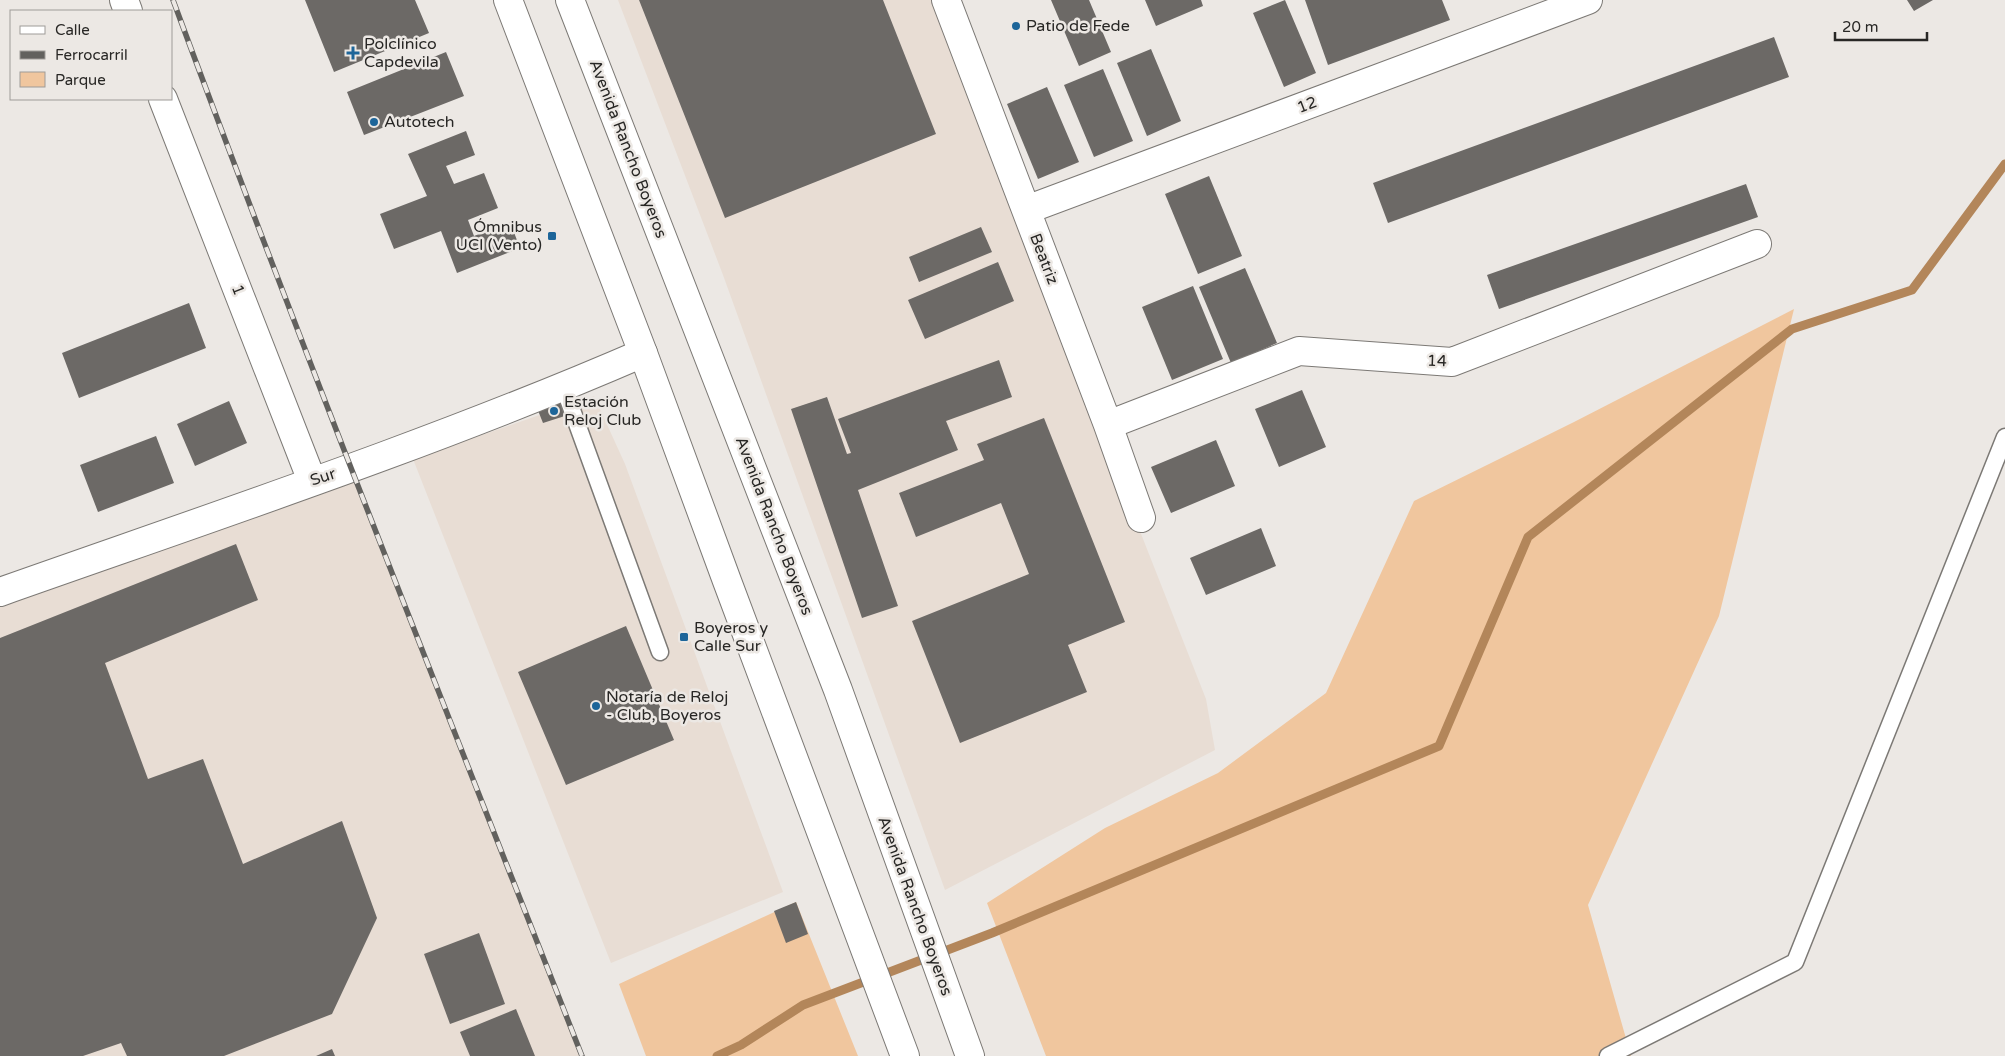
<svg xmlns="http://www.w3.org/2000/svg" width="2005" height="1056" font-family="'Varela Round',sans-serif">
	<rect width="100%" height="100%" fill="#ece8e4"/>
	<!-- built -->
	<path fill="#e8ddd4" d="M618,0H931L1206,699L1215,750L945,890L723,275Z
		M594,396L625,464L783,892L611,963L413,459Z
		M350,469L582,1056H0V592Z"/>
	<!-- green -->
	<path fill="#f0c69e" d="M1794,309L1719,616L1588,905L1631,1056H1046L987,903L1105,828L1218,773L1326,693L1414,501L1574,422Z
		M796,902L858,1056H646L619,984Z"/>
	<g fill="none" stroke-linecap="round" stroke-linejoin="round">
		<!-- stream -->
		<path stroke="#b3865a" stroke-width="9" d="M717,1056L741,1045L803,1005L992,933L1439,746L1528,537L1792,329L1912,290L2005,164"/>
	</g>
	<!-- building -->
	<path fill="#6c6966" d="M305,0H415L429,33L334,72Z
		M639,0H883L936,134L725,218Z
		M1051,0H1089L1111,52L1079,66Z
		M1145,0H1201L1203,6L1156,26Z
		M1285,0L1316,73L1284,87L1253,13Z
		M1305,0H1442L1450,20L1328,65Z
		M1907,0H1933L1914,11Z
		M1774,37L1789,77L1388,223L1373,183Z
		M1151,49L1181,121L1147,136L1117,63Z
		M446,52L464,96L364,135L347,92Z
		M1103,69L1133,141L1094,157L1064,85Z
		M1047,87L1079,162L1038,179L1007,104Z
		M466,131L475,155L446,166L454,184L484,173L498,208L468,220L474,236L510,222L520,248L457,273L441,231L394,249L380,214L427,196L408,154Z
		M1209,176L1242,256L1198,274L1165,194Z
		M1746,184L1758,217L1499,309L1487,275Z
		M981,227L992,252L919,282L909,257Z
		M998,262L1014,301L925,339L908,300Z
		M1245,268L1277,343L1231,363L1199,287Z
		M1193,286L1223,359L1172,380L1142,307Z
		M189,303L206,348L79,398L62,353Z
		M999,360L1012,397L946,421L958,450L858,490L898,606L862,618L791,409L827,397L847,454L851,453L838,419Z
		M1302,390L1326,447L1279,467L1255,409Z
		M566,398L571,414L543,423L537,408Z
		M229,401L247,443L195,466L177,424Z
		M1044,418L1125,622L1068,645L1087,692L960,743L912,621L1029,574L1001,503L916,537L899,493L984,460L977,444Z
		M156,436L174,483L98,512L80,465Z
		M1216,440L1235,486L1171,513L1151,467Z
		M1261,528L1276,566L1206,595L1190,558Z
		M236,544L258,600L105,663L148,779L203,759L243,864L342,821L377,918L332,1014L224,1056H127L121,1043L83,1056H0V638Z
		M626,626L674,740L566,785L518,672Z
		M796,902L808,934L786,943L774,911Z
		M479,933L505,1004L450,1024L424,954Z
		M516,1009L535,1056H470L460,1032Z
		M332,1049L335,1056H316Z"/>
	<g fill="none" stroke-linecap="round" stroke-linejoin="round">
		<!-- lane casing -->
		<g stroke="#7c7975" stroke-width="19">
			<path id="lane" d="M564,388L660,652
				M1608,1056L1795,962L2005,437"/>
		</g>
		<!-- street casing -->
		<g stroke="#7c7975" stroke-width="30">
			<path id="street" d="M124,0L128,11
				M946,0L1108,425L1141,518
				M163,99L312,481
				M1026,210L1588,0
				M1108,425L1299,351L1452,362L1757,244
				M0,592C215,516 433,444 643,353"/>
		</g>
		<!-- highway casing -->
		<g stroke="#7c7975" stroke-width="30">
			<path id="highway" d="M508,0L643,353L727,581L905,1056
				M570,0L838,690L970,1056"/>
		</g>
		<!-- lane -->
		<use href="#lane" stroke="#fff" stroke-width="16"/>
		<!-- street -->
		<use href="#street" stroke="#fff" stroke-width="28"/>
		<!-- highway -->
		<use href="#highway" stroke="#fff" stroke-width="28"/>
		<!-- rail casing -->
		<g stroke="#62615e" stroke-width="5.5">
			<path id="rail" d="M173,0C304,354 444,705 582,1056"/>
		</g>
		<!-- rail -->
		<use href="#rail" stroke="#ece8e4" stroke-width="4" stroke-dasharray="11" stroke-linecap="butt"/>
	</g>
	<!-- markers -->
	<g fill="#1d6599" stroke="#ece8e4" stroke-width="2">
		<circle cx="1016" cy="26" r="5"/>
		<path d="M350.5 45.5h5v5h5v5h-5v5h-5v-5h-5v-5h5z"/>
		<circle cx="374" cy="122" r="5"/>
		<rect x="547" y="231" width="10" height="10" rx="2.5"/>
		<circle cx="554" cy="411" r="5"/>
		<rect x="679" y="632" width="10" height="10" rx="2.5"/>
		<circle cx="596" cy="706" r="5"/>
	</g>
	<g text-anchor="middle" dominant-baseline="central" stroke-width="5" stroke-linejoin="round" paint-order="stroke">
		<!-- poi labels -->
		<g font-size="16" fill="#282725" stroke="#ece8e4" text-anchor="start">
			<text x="1026" y="26">Patio de Fede</text>
			<text x="364" y="44">Polclínico<tspan x="364" dy="18">Capdevila</tspan></text>
			<text x="384" y="122">Autotech</text>
			<text x="542" y="227" text-anchor="end">Ómnibus<tspan x="542" dy="18">UCI (Vento)</tspan></text>
			<text x="564" y="402">Estación<tspan x="564" dy="18">Reloj Club</tspan></text>
			<text x="694" y="628">Boyeros y<tspan x="694" dy="18">Calle Sur</tspan></text>
			<text x="606" y="697">Notaría de Reloj<tspan x="606" dy="18">- Club, Boyeros</tspan></text>
		</g>
		<!-- street labels -->
		<g font-size="16" fill="#282725" stroke="#ece8e4">
			<text transform="translate(1307 105) rotate(-21)">12</text>
			<text transform="translate(628 149) rotate(69)">Avenida Rancho Boyeros</text>
			<text transform="translate(1044 259) rotate(69)">Beatriz</text>
			<text transform="translate(238 290) rotate(69)">1</text>
			<text transform="translate(1437 361) rotate(2)">14</text>
			<text transform="translate(323 477) rotate(-18)">Sur</text>
			<text transform="translate(774 526) rotate(69)">Avenida Rancho Boyeros</text>
			<text transform="translate(915 906) rotate(70)">Avenida Rancho Boyeros</text>
		</g>
	</g>
	<!-- legend -->
	<rect x="10" y="10" width="162" height="90" fill="#ece8e4" stroke="#9e9b98"/>
	<rect x="20" y="26" width="25" height="8" fill="#ffffff" stroke="#9e9b98"/>
	<text x="55" y="35" font-size="15" fill="#282725">Calle</text>
	<rect x="20" y="51" width="25" height="8" fill="#62615e" stroke="#9e9b98"/>
	<text x="55" y="60" font-size="15" fill="#282725">Ferrocarril</text>
	<rect x="20" y="72" width="25" height="15" fill="#f0c69e" stroke="#9e9b98"/>
	<text x="55" y="85" font-size="15" fill="#282725">Parque</text>
	<!-- scale -->
	<path d="M1835 32v8h92v-8" fill="none" stroke="#282725" stroke-width="2.5"/>
	<text x="1842" y="32" font-size="15" fill="#282725" stroke="#ece8e4" stroke-width="4" paint-order="stroke">20 m</text>
</svg>
